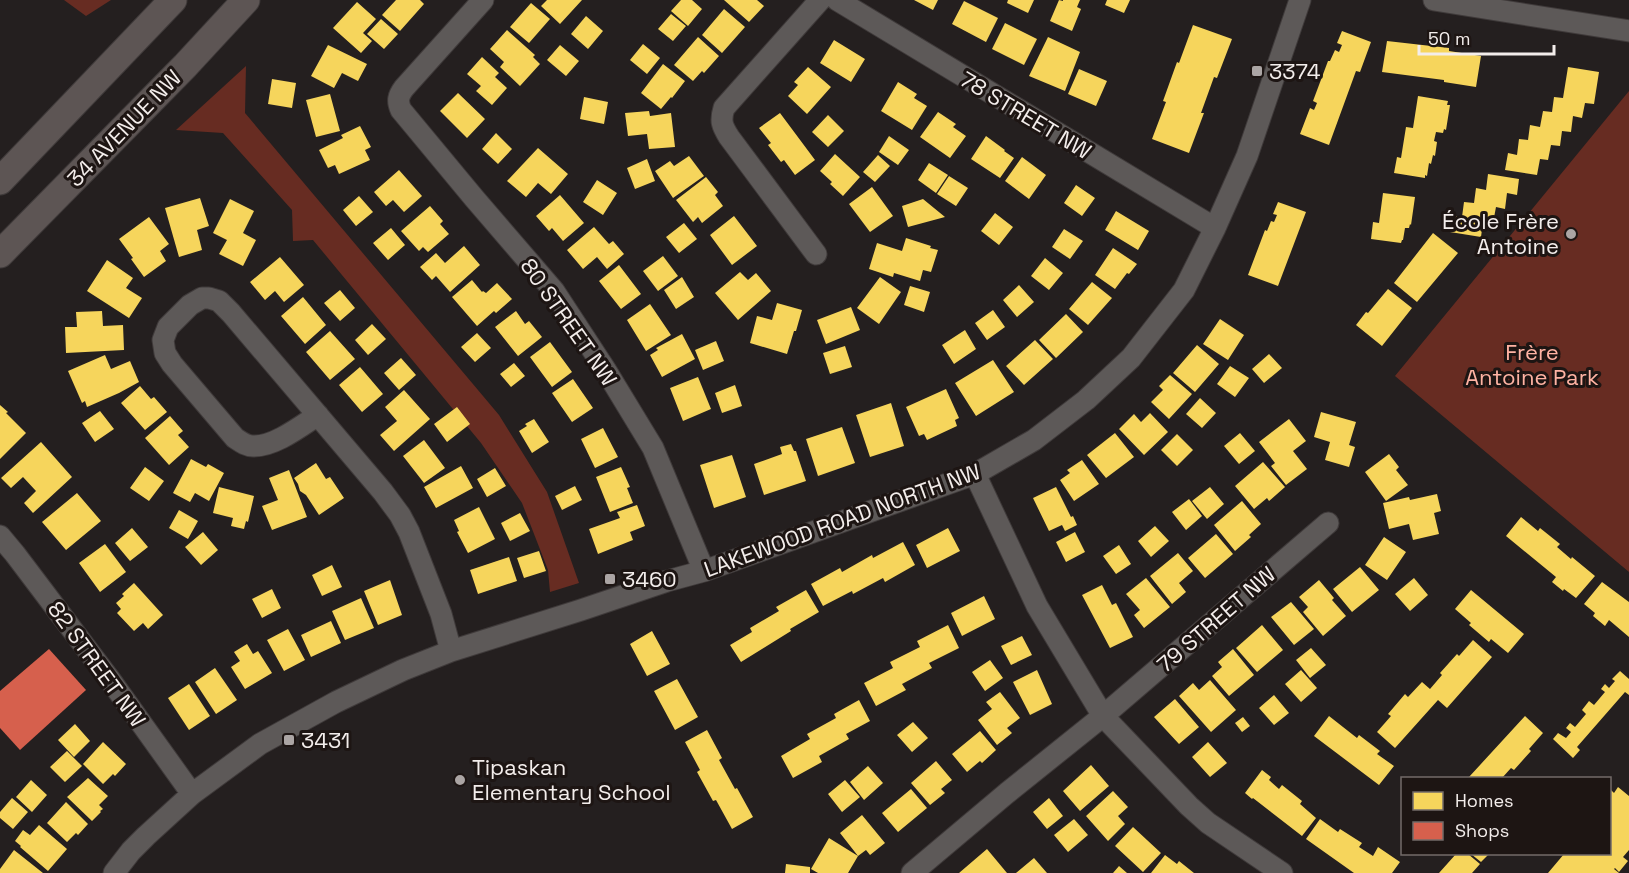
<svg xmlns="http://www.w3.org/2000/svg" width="1629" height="873" font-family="'Space Grotesk',sans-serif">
	<rect width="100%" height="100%" fill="#241f1f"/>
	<!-- green -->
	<path fill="#672c22" d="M64,0H111L86,16Z
		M246,66L245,113L499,415L547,492L579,583L550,592L548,570L522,503L481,443L313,240L293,241L292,210L223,133L176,130Z
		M1629,91V572L1395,376Z"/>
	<!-- homes -->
	<path fill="#f6d55c" d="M396,0H420L424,4L400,31L382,15Z
		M547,0H582L560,24L541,6Z
		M681,0H692L702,9L688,26L671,11Z
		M724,0H757L764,6L749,22Z
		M914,0H938L933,10Z
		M1008,0H1034L1028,13L1007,3Z
		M1059,0L1063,1V0H1080L1077,7L1081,9L1072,31L1050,21Z
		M1107,0H1130L1124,13L1105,5Z
		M964,1L998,18L986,42L952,24Z
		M357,2L376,19L363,33L372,41L361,53L333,28Z
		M531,3L550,19L529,43L510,27Z
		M724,9L745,27L722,53L702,35Z
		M671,14L686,26L673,41L658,29Z
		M586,16L603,31L588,49L571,34Z
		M381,19L398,34L384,49L367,34Z
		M1005,23L1037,39L1024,65L992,49Z
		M1193,25L1232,39L1217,78L1214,77L1201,113H1204L1189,153L1152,139L1166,102L1163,101L1177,62L1179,63Z
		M507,30L535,55L533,57L540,64L520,86L500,67L504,62L490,49Z
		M1342,31L1371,42L1360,72L1356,71L1329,145L1300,134L1310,108L1314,110L1317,103L1313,101L1328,61H1330L1335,50L1339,52L1342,45L1337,43Z
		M698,37L719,56L704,73L702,71L693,81L674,65Z
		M1048,37L1080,52L1065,91L1029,76Z
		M834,40L865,59L851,82L820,63Z
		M1387,41L1449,48V51L1481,56L1476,87L1444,82V80L1382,72Z
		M643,44L660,58L647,74L630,60Z
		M328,45L367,64L358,81L342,73L334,88L311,76Z
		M560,45L579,61L566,76L547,60Z
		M482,57L499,73L495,77L507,88L492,105L476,91L481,86L467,74Z
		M663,64L685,81L672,98L671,97L661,109L641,93Z
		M808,67L831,87L807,114L788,96L798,85L794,82Z
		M1568,67L1599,72L1594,104L1585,103L1582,118L1573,116L1571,132L1562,131L1560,146L1551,145L1548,160L1540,159L1537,175L1505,170L1508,153L1517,155L1519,139L1528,140L1530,125L1540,127L1543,111L1552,112L1554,97L1563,98Z
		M1079,69L1107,81L1096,106L1068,94Z
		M272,79L296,83L292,108L268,104Z
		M898,82L917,94L914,98L927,106L912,130L881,111Z
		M458,93L485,119L467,138L440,111Z
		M330,94L340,131L316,137L306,100Z
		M1418,96L1448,101L1447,105H1450L1446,130L1444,129L1443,133L1436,132L1434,141L1437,142L1435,156L1433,155L1431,164L1429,163L1427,176L1425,175V178L1394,173L1397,157L1401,158L1406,127L1413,128Z
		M584,97L608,102L604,124L580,119Z
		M649,111L650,116L671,113L675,147L649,149L647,134L628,136L625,113Z
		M938,112L956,124L953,127L966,136L950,158L920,137Z
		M780,113L815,160L795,175L784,160L781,162L768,145L771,143L759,128Z
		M828,115L844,131L828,147L812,132Z
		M360,126L371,147L365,150L370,160L339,174L335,165L328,168L319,150L343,138L341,135Z
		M496,133L512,149L498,164L482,149Z
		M889,136L909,150L898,165L879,152Z
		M986,136L1005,150L1004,151L1014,158L1000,178L971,159Z
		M538,148L568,174L551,194L538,183L526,197L507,181Z
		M835,154L860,177L843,196L830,184L832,182L820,171Z
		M878,155L890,166L875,182L863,172Z
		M689,156L704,176L673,198L655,171L670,161L674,166Z
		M1022,157L1046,175L1029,199L1005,181Z
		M647,159L655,181L635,189L627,168Z
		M929,163L948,175L936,193L918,180Z
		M399,170L422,196L404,212L393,200L386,206L374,192Z
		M1488,174L1519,179L1517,195L1507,193L1505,209L1496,207L1493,223L1483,222L1481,237L1450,232L1452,216L1462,217L1464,202L1474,203L1476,188L1486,190Z
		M949,176L968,188L956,206L937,194Z
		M706,177L718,192L715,195L723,206L702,223L698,217L693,222L676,200Z
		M597,180L617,193L603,215L583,202Z
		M1076,185L1095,198L1082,216L1064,203Z
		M872,187L893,216L870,232L849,204Z
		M1383,193L1415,197L1411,225L1410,224L1409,228H1405L1403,240H1402L1401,243L1371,239L1373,222L1379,223Z
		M560,195L584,223L563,241L552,228L549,231L536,216Z
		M359,196L373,212L356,226L343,210Z
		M200,198L209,226L197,230L202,250L179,257L165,208Z
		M230,199L254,211L243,233L256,240L243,266L219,254L227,240L213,233Z
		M923,199L945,217L908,227L902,206Z
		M1278,202L1306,212L1278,286L1248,275L1265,230L1267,231L1271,221L1274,222L1277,215L1273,214Z
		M430,206L443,221L440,224L449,234L428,252L423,247L419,251L401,231Z
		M1116,211L1149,231L1138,250L1105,230Z
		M995,213L1013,227L999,245L981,231Z
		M734,216L757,246L732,265L710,235Z
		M149,217L169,244L160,251L166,261L144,277L131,259L133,258L119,239Z
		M684,223L697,239L679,253L666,237Z
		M594,227L609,244L613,241L624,254L607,269L597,257L583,269L567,250Z
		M391,228L405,245L388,260L373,243Z
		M1064,229L1083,241L1070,259L1052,247Z
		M1433,233L1458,253L1417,302L1394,283Z
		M906,238L931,246L930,248L938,250L931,272L923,270L920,281L894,273L893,277L869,269L877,243L902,251Z
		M464,246L480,265L450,292L436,276L432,280L420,267L436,253L445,263Z
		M1113,248L1137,264L1129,274L1127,273L1115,289L1095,275Z
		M663,256L678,276L658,291L643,271Z
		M280,257L304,285L284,302L275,291L265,300L250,282Z
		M1045,258L1063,273L1049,290L1031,276Z
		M107,260L133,278L126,288L142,298L129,318L87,291Z
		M619,265L641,294L621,309L599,281Z
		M740,272L748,280L756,273L771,291L738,320L715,293Z
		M682,277L694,297L676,309L664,290Z
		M880,277L901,292L879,324L857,308Z
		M472,280L482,292L483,291L486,293L497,283L512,299L496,313L494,311L477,326L452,297Z
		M1092,282L1112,298L1088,325L1069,309Z
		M1019,285L1034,302L1017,317L1003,300Z
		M910,286L930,292L924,312L904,305Z
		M1388,289L1412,308L1382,346L1356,325L1366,312L1368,313Z
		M340,290L355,308L340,321L324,303Z
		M303,297L326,325L305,344L281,316Z
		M777,303L802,310L796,331H794L787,354L750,343L757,316L772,320Z
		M650,304L671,335L646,351L627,320Z
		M851,307L860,330L826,344L817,320Z
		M993,310L1005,327L987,340L975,323Z
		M102,311L103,326L123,325L124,350L66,353L65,327H77L76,312Z
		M516,311L525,324L529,321L542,337L518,356L495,327Z
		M1066,314L1083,332L1056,358L1039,340Z
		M1220,319L1244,335L1228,360L1203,344Z
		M372,324L386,339L368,355L355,340Z
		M965,330L976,349L954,364L942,345Z
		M330,331L355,359L330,380L306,352Z
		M477,333L491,348L475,362L461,347Z
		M682,334L695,359L662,377L650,355L658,350L656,348Z
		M1035,340L1053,359L1024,385L1006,366Z
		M716,341L724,361L703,370L695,350Z
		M550,342L572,372L552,387L530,357Z
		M1197,345L1219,364L1195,392L1173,373Z
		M845,346L852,367L830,374L823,353Z
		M1269,354L1282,368L1264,383L1252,369Z
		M105,355L111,369L130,361L139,382L119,393L87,407L85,401L82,403L68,371Z
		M401,358L416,375L399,390L384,373Z
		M993,360L1014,392L976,416L955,383Z
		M514,363L525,376L511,387L500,374Z
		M1230,366L1249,378L1235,397L1217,384Z
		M360,367L383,394L362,412L339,385Z
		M1170,375L1192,394L1169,419L1151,402L1163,390L1159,386Z
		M698,377L711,409L683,421L670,388Z
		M573,379L593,408L572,422L552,393Z
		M735,385L742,406L722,413L715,393Z
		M140,386L151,399L154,397L167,412L145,430L121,403Z
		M946,389L959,418L955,420L957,426L927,440L924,434L919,436L906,407Z
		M404,390L430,419L394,451L380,435L397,421L385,407Z
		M1200,398L1216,413L1202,428L1186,414Z
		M891,403L904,446L870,457L856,415Z
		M0,405L8,412L6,413L26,433L0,459Z
		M457,407L470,424L447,442L434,424Z
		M100,411L114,429L95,442L82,423Z
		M1321,412L1356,422L1349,445L1355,447L1349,467L1325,460L1330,442L1314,437Z
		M1150,413L1168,432L1144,455L1119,429L1134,414L1141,422Z
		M170,416L183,431L178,435L189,447L169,465L145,438Z
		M534,419L549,442L532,453L519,431L527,426L525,424Z
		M1289,419L1306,441L1293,451L1307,469L1286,485L1271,466L1275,463L1259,442Z
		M842,427L855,463L818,476L806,439Z
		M603,428L618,457L595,468L581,439Z
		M1115,433L1134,457L1106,478L1087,455Z
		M1240,433L1255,451L1239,464L1224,446Z
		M1177,434L1193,450L1177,466L1161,450Z
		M424,440L445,468L424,483L403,456Z
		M41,442L72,477L33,513L24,503L36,491L23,477L11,488L1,478Z
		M791,444L794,451H796L806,481L764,495L754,464L782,454L780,447Z
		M1389,454L1399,467L1396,470L1408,485L1386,501L1365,472Z
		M732,455L746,497L714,508L700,465Z
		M191,459L206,467L208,464L224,473L209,501L195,493L190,502L173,493Z
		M1082,460L1099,484L1074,501L1060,480L1070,473L1067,470Z
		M1263,462L1285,487L1269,501L1267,498L1254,509L1235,486Z
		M316,463L326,479L330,477L344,498L319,515L306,495L300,491L298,484L294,478Z
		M461,466L473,488L436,508L424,487Z
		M145,467L164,481L149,501L130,488Z
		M621,467L630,487L627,488L633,503L610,512L596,477Z
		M495,468L506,486L487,497L477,479Z
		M289,470L307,517L272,530L262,506L278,500L269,478Z
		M575,486L582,500L562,510L555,496Z
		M219,487L254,496L248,522L246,521L244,529L231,526L233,518L213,513Z
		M1056,487L1071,517L1073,516L1077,525L1065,531L1062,525L1049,531L1033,498Z
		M1210,487L1224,504L1207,519L1192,501Z
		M77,493L101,521L66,550L42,522Z
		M1437,494L1441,511L1434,513L1439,534L1413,540L1409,524L1389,529L1383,503L1409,497L1410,500Z
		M1189,499L1202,516L1186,530L1172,512Z
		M1242,501L1261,524L1249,535L1251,537L1235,551L1214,525Z
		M637,505L645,526L630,532L633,540L598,554L589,529L620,518L617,512Z
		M479,507L495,539L468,553L457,532L459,531L454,520Z
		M179,510L198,521L188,539L169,528Z
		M520,513L530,531L510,541L501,523Z
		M1521,517L1538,531L1540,528L1560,544L1557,547L1571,559L1572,557L1595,576L1576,598L1564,589L1563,591L1552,582L1556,577L1506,536Z
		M1155,526L1169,541L1151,557L1138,541Z
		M132,528L148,547L130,561L115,543Z
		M948,528L960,551L927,568L916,545Z
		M203,532L218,550L201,565L185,547Z
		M1075,532L1085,552L1066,562L1056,542Z
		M1216,534L1233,554L1205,578L1188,558Z
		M1384,537L1406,552L1387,580L1365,565Z
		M903,542L915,565L885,582L883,578L853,594L852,591L823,606L811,584L840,568L842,572L872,555L873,558Z
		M105,544L126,572L100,592L79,563Z
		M1119,545L1131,564L1116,574L1103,556Z
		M539,551L546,571L524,578L517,558Z
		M1178,553L1193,571L1179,583L1186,592L1172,604L1150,576Z
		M509,557L517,581L478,594L470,570Z
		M332,565L342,587L322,596L312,575Z
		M1360,567L1379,590L1352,612L1333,589Z
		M1146,578L1170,607L1144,628L1134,615L1140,610L1126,594Z
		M1414,578L1428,595L1410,611L1395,594Z
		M390,580L402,615L378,625L364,591Z
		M1319,580L1334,598L1332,600L1346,616L1323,636L1303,612L1308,607L1299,597Z
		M1602,582L1629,602V637L1609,620L1605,626L1593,616L1595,613L1584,604Z
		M134,583L163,615L148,629L143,623L134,631L117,613L121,609L116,603L124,596L122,594Z
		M1102,585L1112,605L1116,603L1133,637L1110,648L1082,595Z
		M272,589L281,608L262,618L252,599Z
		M806,590L819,612L790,629L791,631L741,662L730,645L752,632L750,628L779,611L776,607Z
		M1471,590L1524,634L1508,653L1491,639L1489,642L1469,625L1471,623L1455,609Z
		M984,596L995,619L962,636L951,613Z
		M361,598L374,628L345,640L332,611Z
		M1291,602L1314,629L1294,645L1271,617Z
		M331,621L341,643L311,657L301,635Z
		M948,625L959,648L929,663L932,668L902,684L906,690L876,706L864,683L893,668L890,662L920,647L917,641Z
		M1262,625L1283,650L1257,672L1236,648Z
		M288,629L305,660L284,671L267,640Z
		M652,631L670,664L647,676L630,644Z
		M1022,636L1032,655L1011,665L1001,646Z
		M1473,640L1492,657L1447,708L1438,700L1395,748L1377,732L1391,716L1388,714L1405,694L1408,697L1422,682L1430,689L1442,675L1440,673L1457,654L1459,656Z
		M247,644L253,654L258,651L272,673L245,689L231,667L240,661L234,652Z
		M1311,648L1326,665L1310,678L1296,660Z
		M1233,649L1254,675L1229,696L1212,676L1222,667L1218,662Z
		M990,660L1003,678L985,691L972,672Z
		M215,668L237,700L216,714L195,682Z
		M1037,670L1052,704L1030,715L1013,682Z
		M1301,670L1317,688L1301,702L1285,684Z
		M1620,671L1629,679V695L1625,692L1577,747L1580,750L1573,758L1553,739L1558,733L1566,738L1571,732L1566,728L1570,723L1575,727L1586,714L1582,710L1589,701L1594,705L1605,692L1601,689L1605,684L1609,688L1615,681L1612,679Z
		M677,679L698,717L675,730L654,691Z
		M1210,680L1236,710L1211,732L1179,696L1193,683L1199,690Z
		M189,684L210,716L189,730L168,698Z
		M1000,692L1020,718L1007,728L1012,733L997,745L978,720L992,709L986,702Z
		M1274,695L1289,713L1274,725L1259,708Z
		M1175,699L1199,727L1179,744L1154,717Z
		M859,700L870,721L846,734L849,739L819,756L822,762L793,778L781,756L810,739L807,734L836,718L834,714Z
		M1329,716L1357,738L1359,735L1380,751L1377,754L1394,766L1379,785L1314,736Z
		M1525,716L1543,733L1529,749L1531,751L1514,770L1511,768L1502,778H1471L1469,777Z
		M1243,717L1250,726L1242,732L1235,723Z
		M913,722L928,738L912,752L897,735Z
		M75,724L90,741L74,757L58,740Z
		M707,730L722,758L719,760L735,789L737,788L753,817L732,829L716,800L713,801L697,772L700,770L685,742Z
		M980,731L996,750L982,763L980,761L967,772L952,754Z
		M103,742L126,764L115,776L113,774L103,784L83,764Z
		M1208,742L1227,763L1210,777L1192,757Z
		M67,751L82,766L65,782L50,767Z
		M936,761L952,780L941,789L945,793L930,805L911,783Z
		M1091,765L1109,786L1080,811L1063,791Z
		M868,766L883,783L864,800L850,782Z
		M1262,770L1271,777L1269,780L1279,789L1282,785L1302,801L1300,804L1316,818L1302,836L1253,798L1252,799L1245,793Z
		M88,778L108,796L99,805L103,809L100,811L101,812L92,821L67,797Z
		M31,780L47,795L32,812L16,797Z
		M845,780L860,797L842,812L828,794Z
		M1618,787L1629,796V850L1623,857L1628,861L1619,872L1615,868L1614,869L1619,873H1548L1564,854H1610V789L1614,793Z
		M911,789L927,808L898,832L882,813Z
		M1113,791L1128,807L1118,816L1125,824L1108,841L1086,816Z
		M12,798L28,812L13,829L0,818V812Z
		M1049,798L1063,816L1047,829L1033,812Z
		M66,802L88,824L78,835L76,833L67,842L47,823Z
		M862,815L885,843L870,855L866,850L858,856L840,833Z
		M1074,819L1088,835L1068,852L1054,835Z
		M1320,819L1338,832L1340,829L1362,843L1359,847L1373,856L1378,847L1400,862L1392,873H1354L1306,839Z
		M39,825L67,849L48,871L20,847L21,846L15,841L23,830L30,835Z
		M1133,827L1161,853L1143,872L1115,846Z
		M829,838L858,856L848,873H818L811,869Z
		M987,849L1007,873H959Z
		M14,850L43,873H0V869Z
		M1456,854H1468L1480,864L1472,873H1439Z
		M1471,854H1489L1481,862Z
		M1165,855L1177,864L1179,861L1194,873H1151Z
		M1034,858L1047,873H1016Z
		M786,864L810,867V873H785Z
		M1119,866L1127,873H1113Z"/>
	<!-- shops -->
	<path fill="#d6604d" d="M49,649L86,690L20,750L0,728V691Z"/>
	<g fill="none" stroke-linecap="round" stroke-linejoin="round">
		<!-- minor casing -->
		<g stroke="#3f3a3a" stroke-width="23">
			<path id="minor" d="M483,0L404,88C398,96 397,101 401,110L474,198L554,291L605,369L653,448L704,571
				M837,0L1215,228
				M1434,0L1629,31
				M816,254L729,137C722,126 720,121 724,108L820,0
				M318,415C301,426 274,447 253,446C246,446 241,442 235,438L172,364L165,353L163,340L168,327L190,305L202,298H209L219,301L231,313L383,492L400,515L409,532L441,614L451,651
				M975,474L1037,606L1103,716L1189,806L1208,823L1282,873
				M0,536L15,554L111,681L192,794
				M114,873L131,851L146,836L192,794L260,744L336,702L403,670L451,651L581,610L667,581L704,571L975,474L1034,440L1086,400L1131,358L1184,290L1215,228L1247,156L1300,0
				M912,873L1007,793L1103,716L1328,523"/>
		</g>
		<!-- major casing -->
		<g stroke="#3f3a3a" stroke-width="29">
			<path id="major" d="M0,181L173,0
				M0,254L185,66L246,0"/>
		</g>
		<!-- minor -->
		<use href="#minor" stroke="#5d5958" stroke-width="21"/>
		<!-- major -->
		<use href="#major" stroke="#5d5554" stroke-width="27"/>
	</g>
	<!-- markers -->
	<g fill="#aba5a4" stroke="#1d1513" stroke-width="2">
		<rect x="1251" y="65" width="12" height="12" rx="3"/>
		<circle cx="1571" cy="234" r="6"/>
		<rect x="604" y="573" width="12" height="12" rx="3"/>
		<rect x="283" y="734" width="12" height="12" rx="3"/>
		<circle cx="460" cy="780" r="6"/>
	</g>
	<g text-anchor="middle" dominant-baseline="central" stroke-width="6" stroke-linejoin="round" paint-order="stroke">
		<!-- poi labels -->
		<g font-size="22" fill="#f3edeb" stroke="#1d1513" text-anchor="start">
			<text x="1269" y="71">3374</text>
			<text x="1559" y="221" text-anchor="end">École Frère<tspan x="1559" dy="25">Antoine</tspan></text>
			<text x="622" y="579">3460</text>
			<text x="301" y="740">3431</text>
			<text x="472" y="767">Tipaskan<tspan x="472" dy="25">Elementary School</tspan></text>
		</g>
		<!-- street labels -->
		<g font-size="22" fill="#f3edeb" stroke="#1d1513">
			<text transform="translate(1026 115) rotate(31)">78 STREET NW</text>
			<text transform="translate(124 128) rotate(-46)">34 AVENUE NW</text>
			<text transform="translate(569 322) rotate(55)">80 STREET NW</text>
			<text transform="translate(842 520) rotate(-20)">LAKEWOOD ROAD NORTH NW</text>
			<text transform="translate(1216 619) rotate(-41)">79 STREET NW</text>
			<text transform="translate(97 664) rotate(54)">82 STREET NW</text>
		</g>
		<!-- park labels -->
		<g font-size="22" fill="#ffb3a3" stroke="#1d1513">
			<text x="1532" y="352">Frère<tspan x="1532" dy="25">Antoine Park</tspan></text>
		</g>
	</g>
	<!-- legend -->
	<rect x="1401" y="777" width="210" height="78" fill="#1d1513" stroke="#736b69" stroke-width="1.5"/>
	<rect x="1413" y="792" width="30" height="18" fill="#f6d55c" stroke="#736b69" stroke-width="1.5"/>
	<text x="1455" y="807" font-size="18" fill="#f3edeb">Homes</text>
	<rect x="1413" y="822" width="30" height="18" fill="#d6604d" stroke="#736b69" stroke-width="1.5"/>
	<text x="1455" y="837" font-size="18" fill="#f3edeb">Shops</text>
	<!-- scale -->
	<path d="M1419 45v9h135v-9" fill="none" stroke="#f3edeb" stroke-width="3"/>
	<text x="1428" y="45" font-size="18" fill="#f3edeb" stroke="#1d1513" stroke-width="4.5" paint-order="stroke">50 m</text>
</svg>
